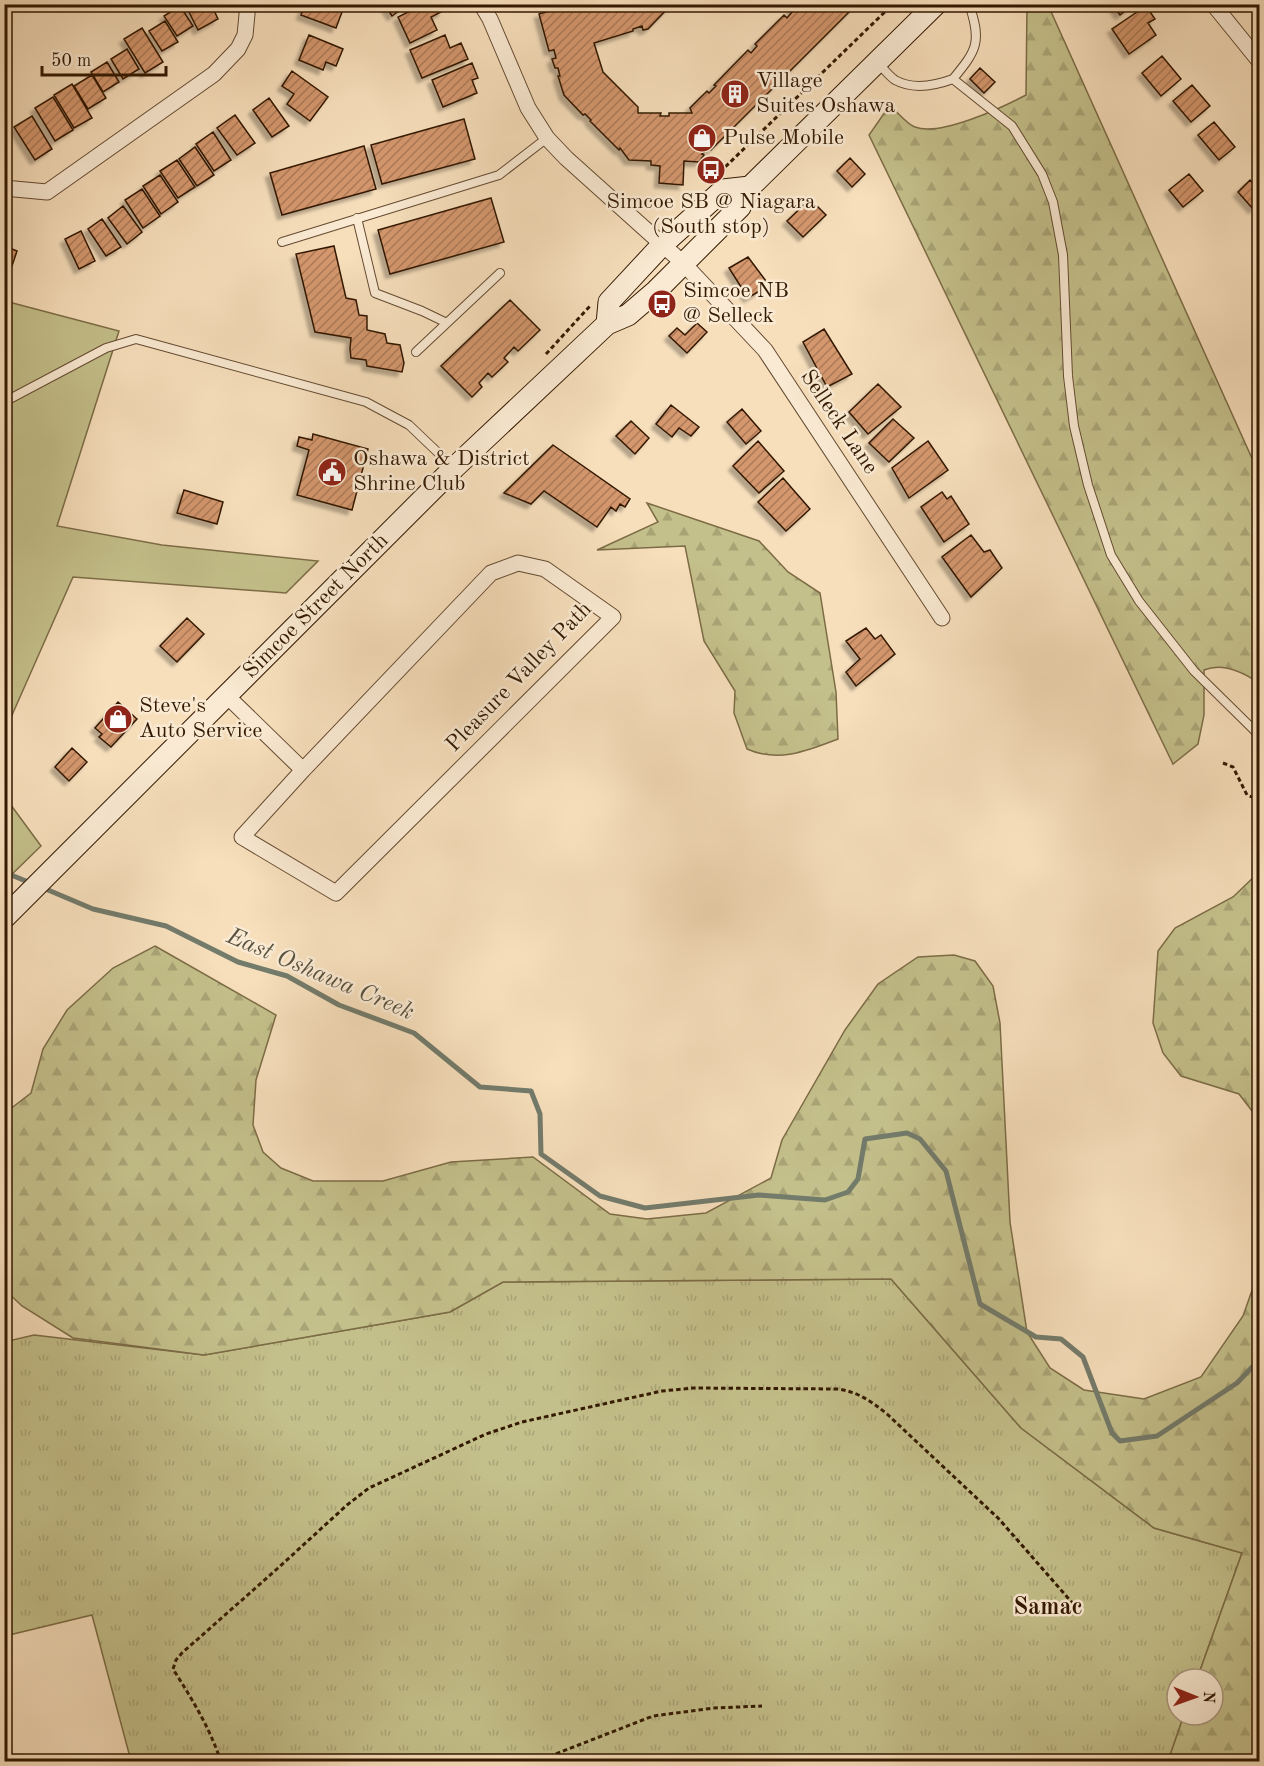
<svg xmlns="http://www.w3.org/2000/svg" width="1264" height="1766" font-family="'Old Standard TT',serif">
	<defs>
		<pattern id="grass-tufts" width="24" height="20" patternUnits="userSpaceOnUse" patternTransform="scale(1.5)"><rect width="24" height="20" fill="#c4c08b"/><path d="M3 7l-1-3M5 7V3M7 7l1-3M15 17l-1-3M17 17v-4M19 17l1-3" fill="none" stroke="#a9a476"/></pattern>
		<pattern id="forest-firs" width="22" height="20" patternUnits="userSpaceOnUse" patternTransform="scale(1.5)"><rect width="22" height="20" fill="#c4c08b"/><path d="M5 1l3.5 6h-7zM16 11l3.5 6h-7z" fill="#a9a476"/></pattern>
		<pattern id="building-hatch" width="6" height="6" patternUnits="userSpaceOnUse" patternTransform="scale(1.5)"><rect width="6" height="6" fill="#d4976e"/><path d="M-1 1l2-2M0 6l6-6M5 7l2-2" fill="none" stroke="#ad7a58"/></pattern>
		<filter id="shadow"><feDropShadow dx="-4.5" dy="4.5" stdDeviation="1.5" flood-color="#0004"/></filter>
	</defs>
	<rect width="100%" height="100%" fill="#f7dfbc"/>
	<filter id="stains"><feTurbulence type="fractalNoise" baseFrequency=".00333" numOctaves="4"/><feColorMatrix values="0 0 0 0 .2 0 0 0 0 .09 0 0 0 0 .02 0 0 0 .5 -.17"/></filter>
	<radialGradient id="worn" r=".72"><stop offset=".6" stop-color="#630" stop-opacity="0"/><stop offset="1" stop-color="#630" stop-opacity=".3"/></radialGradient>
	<!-- grass -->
	<path fill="url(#grass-tufts)" stroke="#7c6c46" stroke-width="1.5" d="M891,1279L1021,1428L1154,1528L1242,1553L1197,1679H1177V1715H1184L1168,1761H131L92,1615L5,1636L4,1342L34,1335L204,1355L450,1312L503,1282Z"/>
	<!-- forest -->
	<path fill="url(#forest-firs)" stroke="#7c6c46" stroke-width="1.5" d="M1027,5H1048L1259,474V683C1243,672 1223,662 1204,670V715L1198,744L1173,764L869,135L890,105C897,112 907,124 915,127C940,137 1003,107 1026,95Z
		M647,503L759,541L788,572L820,593L836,692L838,739C807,751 778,763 747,749L734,713L735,691L704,641L685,546L597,550L658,522Z
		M1259,872V1120L1239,1094L1181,1076L1163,1053L1153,1023L1158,951L1175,928L1233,897Z
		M155,946L276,1015L256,1080L253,1125L263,1152L281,1168L313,1181H383L451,1162L533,1157L610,1214L647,1219L706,1213L771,1178L782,1140L845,1030L878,984L918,957L954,955L975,961L993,986L1000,1023L1010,1222L1027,1332L1050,1368L1084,1390L1144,1399L1201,1377L1243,1316L1255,1282L1259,1243V1761H1168L1184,1715H1213V1679H1197L1242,1553L1154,1528L1021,1428L891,1279L503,1282L450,1312L204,1355L73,1338L22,1306L5,1290V1113L31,1093L43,1049L67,1010L113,968Z"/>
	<!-- park -->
	<path fill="#c4c08b" stroke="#7c6c46" stroke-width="1.5" d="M5,301L119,331L57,526L162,545L318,561L286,593L73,577L5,731Z
		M5,797L41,846L5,881L4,797Z"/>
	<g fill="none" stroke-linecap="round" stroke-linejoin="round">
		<!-- stream -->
		<path stroke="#737b6b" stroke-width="5" d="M4,872L33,884
			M41,887L93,909L166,926L238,962L287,976L339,1005L414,1033L480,1087L531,1091L540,1114L541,1154L600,1196L645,1208L759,1195L825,1200L848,1192L858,1179L865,1139L907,1133L920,1139L946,1171L980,1304L1036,1337L1061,1339L1083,1357L1112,1433L1120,1441L1157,1436L1237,1383L1260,1359"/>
	</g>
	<!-- building -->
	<path fill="url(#building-hatch)" stroke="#331901" stroke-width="1.5" filter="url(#shadow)" d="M185,4H211L218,19L198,30Z
		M305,4H345L336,28L301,15Z
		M384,4H408L392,16Z
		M424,4H440L443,11L431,17L437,30L410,43L398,17Z
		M572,4H672L648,29L643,30L642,26L633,29V31L594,43L603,72L638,107V113H661L660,116H669V113H692L690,108L707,91L709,93L716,86L714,85L748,50L751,53L757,46L755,44L784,15L787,18L793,11L791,9L795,4H857L711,150L707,149L702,154L704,155L699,162L684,161L683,185L659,183L660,166L651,165V161L629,160L620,148L619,150L590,121L591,120L585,114L583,115L564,95L558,76H560L558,68H555L552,59L556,58L554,50L549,51L539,14Z
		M1112,4H1134L1120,15Z
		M180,6L193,26L177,36L164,16Z
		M1146,6L1155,19L1148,23L1156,35L1129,54L1112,29Z
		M165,21L178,42L162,51L149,31Z
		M142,28L163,62L145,73L124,39Z
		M309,35L343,49L336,66L326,62L323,70L299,60Z
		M445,35L450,48L461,43L468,59L422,78L410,50Z
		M127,49L139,69L123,79L111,59Z
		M1162,56L1181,79L1161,96L1142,73Z
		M107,62L119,82L103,92L91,72Z
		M472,63L478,78L472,80L477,93L443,107L432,80Z
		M980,68L995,82L984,93L970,79Z
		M292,71L328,97L310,121L287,104L294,94L282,86Z
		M92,75L106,98L88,109L74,86Z
		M72,84L92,118L74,128L54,95Z
		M1192,85L1210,106L1191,122L1173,101Z
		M53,97L73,130L55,141L35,108Z
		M269,98L289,126L272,137L253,110Z
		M235,115L255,143L237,155L217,128Z
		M32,116L52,149L35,160L14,127Z
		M464,119L475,159L382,184L371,145Z
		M1214,122L1235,147L1219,160L1198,135Z
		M213,132L231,160L214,171L196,144Z
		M364,146L376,189L282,215L270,173Z
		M195,147L214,175L197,186L179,159Z
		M850,158L865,174L852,187L837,171Z
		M177,160L195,187L178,198L160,171Z
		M1189,174L1203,191L1183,207L1169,190Z
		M160,175L178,202L161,214L143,186Z
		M1250,180L1260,190V203L1253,209L1238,192Z
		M142,189L160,216L143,228L125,200Z
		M491,198L504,242L390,274L378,230Z
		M810,199L826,215L803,237L787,221Z
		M123,206L142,232L127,244L108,218Z
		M102,219L121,247L106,256L88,229Z
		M81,231L95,261L79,269L65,239Z
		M4,234L10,236L7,247L17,251L9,275L4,274Z
		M334,246L346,298L356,300L359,315L367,316V330L385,334L387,343L400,345L404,363L402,372L367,366L366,360L351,358L350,349L351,338L315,332L296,254Z
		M748,257L769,285L748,298L729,268Z
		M510,300L540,330L518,351L514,347L504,358L508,362L492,377L488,373L479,383L482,387L472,397L441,366Z
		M697,323L707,332L687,353L669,336L677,328L685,335Z
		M824,329L852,374L827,387L803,342Z
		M878,384L901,407L868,434L849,412Z
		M671,405L699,427L691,436L679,428L672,437L656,424Z
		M742,409L761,431L746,444L727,422Z
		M893,419L914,438L889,462L869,443Z
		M631,421L649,438L635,454L616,436Z
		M313,434L368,449L352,510L297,495L309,450L297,446L299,437L312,440Z
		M758,441L784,471L759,493L733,466Z
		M928,441L948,470L909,498L892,468Z
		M553,445L630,499L625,507L620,504L616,511L611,507L597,527L544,491L531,504L504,493Z
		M783,478L810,509L786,531L758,502Z
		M184,490L223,502L217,524L177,513Z
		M942,492L947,499L951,496L969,524L944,542L921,507Z
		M971,535L984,552L990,550L1002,568L971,597L942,557Z
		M187,618L204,634L177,662L160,646Z
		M866,628L875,639L881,635L895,654L856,686L846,672L860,659L846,641Z
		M118,702L137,719L111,747L99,737L102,734L95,728Z
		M72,748L87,762L69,781L55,767Z"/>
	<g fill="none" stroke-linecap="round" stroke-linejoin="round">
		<!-- service casing -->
		<g stroke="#644a30" stroke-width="10">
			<path id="service" d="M878,63C883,68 889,76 895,80C913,90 934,86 953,79L1012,126L1042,174L1053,202L1063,255L1068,376L1074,426L1088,485L1111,555L1139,601L1194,671L1260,736
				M953,79C977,50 982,42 969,4
				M357,218L375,293L422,311L447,323
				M282,242L499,175L547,138
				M416,352L500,273
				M4,402L106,348L136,339L366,402L409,425L452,466"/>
		</g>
		<!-- minor casing -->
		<g stroke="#644a30" stroke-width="17">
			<path id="minor" d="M481,4L490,19L528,108L547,138L566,158L683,263L765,350L942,618
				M1213,4L1260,62
				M4,188L47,192L214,74L238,49L245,35L248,4
				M227,696L303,770L242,837L336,893L613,617L545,569L518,563L491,573L303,770"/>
		</g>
		<!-- secondary casing -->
		<g stroke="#331901" stroke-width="23">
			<path id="secondary" d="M607,324L609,302L662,245L723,190L750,187
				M4,918L454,468L607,324L628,315L656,291L740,207L750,187L936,4"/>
		</g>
		<!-- path -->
		<path stroke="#331901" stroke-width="3" stroke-dasharray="4.5 3" stroke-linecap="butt" d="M720,172L893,4
			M546,354L590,306
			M1223,763L1233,767L1247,795L1260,800
			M221,1762C210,1728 192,1699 173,1669L176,1660L182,1653L277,1569L347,1505L369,1488L486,1434L522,1422L662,1391L693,1388L838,1389C858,1392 871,1401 887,1414L999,1519L1075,1606
			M535,1762L653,1716L714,1708L762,1706"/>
		<!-- service -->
		<use href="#service" stroke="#faead3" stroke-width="8"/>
		<!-- minor -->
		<use href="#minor" stroke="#faead3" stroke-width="15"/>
		<!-- secondary -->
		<use href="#secondary" stroke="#faead3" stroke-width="21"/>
	</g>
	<!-- icons -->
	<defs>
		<g id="building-disc" transform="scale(1.5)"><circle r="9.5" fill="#8f2418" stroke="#faead3"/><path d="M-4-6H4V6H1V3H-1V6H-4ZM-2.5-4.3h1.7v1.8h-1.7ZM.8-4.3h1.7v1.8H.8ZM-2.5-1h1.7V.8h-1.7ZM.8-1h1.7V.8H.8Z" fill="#fff"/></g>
		<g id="shop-disc" transform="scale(1.5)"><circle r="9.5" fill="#8f2418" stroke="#faead3"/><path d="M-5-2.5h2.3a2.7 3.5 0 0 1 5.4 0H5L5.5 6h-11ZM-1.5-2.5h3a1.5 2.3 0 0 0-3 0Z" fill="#fff"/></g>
		<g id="bus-disc" transform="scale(1.5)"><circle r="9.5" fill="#8f2418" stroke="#faead3"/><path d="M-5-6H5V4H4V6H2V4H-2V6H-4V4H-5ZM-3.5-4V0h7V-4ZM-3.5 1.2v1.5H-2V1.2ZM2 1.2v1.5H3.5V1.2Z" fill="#fff"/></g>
		<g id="civic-disc" transform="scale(1.5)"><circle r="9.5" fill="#8f2418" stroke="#faead3"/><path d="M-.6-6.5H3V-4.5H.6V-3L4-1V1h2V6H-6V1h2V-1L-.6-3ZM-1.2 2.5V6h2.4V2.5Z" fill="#fff"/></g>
	</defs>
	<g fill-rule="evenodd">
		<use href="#building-disc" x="735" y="94"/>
		<use href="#shop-disc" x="702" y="138"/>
		<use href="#bus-disc" x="711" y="170"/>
		<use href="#bus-disc" x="662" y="304"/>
		<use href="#civic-disc" x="332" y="472"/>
		<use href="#shop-disc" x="118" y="719"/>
	</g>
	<g text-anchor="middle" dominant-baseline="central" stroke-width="5" stroke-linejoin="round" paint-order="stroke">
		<!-- poi labels -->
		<g font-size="22" fill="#331901" stroke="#faead3" text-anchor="start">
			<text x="756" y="81">Village<tspan x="756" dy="25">Suites Oshawa</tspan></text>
			<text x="723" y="138">Pulse Mobile</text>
			<text x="711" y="202" text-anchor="middle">Simcoe SB @ Niagara<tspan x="711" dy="25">(South stop)</tspan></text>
			<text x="683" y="291">Simcoe NB<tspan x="683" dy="25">@ Selleck</tspan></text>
			<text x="353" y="459">Oshawa &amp; District<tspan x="353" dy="25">Shrine Club</tspan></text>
			<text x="139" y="706">Steve's<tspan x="139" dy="25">Auto Service</tspan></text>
		</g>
		<!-- street labels -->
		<g font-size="22" fill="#331901" stroke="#faead3">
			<text transform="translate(839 422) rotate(56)">Selleck Lane</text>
			<text transform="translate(316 606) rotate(-45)">Simcoe Street North</text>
			<text transform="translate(519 677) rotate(-46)">Pleasure Valley Path</text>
		</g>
		<!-- water labels -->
		<g font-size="24" font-style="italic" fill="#58523f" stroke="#faead3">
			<text transform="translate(320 975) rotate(23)">East Oshawa Creek</text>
		</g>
		<!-- neighbourhood labels -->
		<g font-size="24" font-weight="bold" fill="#331901" stroke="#faead3">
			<text x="1048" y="1608">Samac</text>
		</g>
	</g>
	<!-- margin -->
	<rect width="1264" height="1766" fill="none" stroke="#f7dfbc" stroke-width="24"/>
	<rect x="6" y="6" width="1252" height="1754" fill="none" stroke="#331901" stroke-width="3"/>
	<rect x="12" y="12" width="1240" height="1742" fill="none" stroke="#331901" stroke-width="1.5"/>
	<!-- north arrow -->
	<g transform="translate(1195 1697) rotate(91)"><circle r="28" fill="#faead3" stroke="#aa967f" stroke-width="1.5"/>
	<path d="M0-4.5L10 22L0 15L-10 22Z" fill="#8f2418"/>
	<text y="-9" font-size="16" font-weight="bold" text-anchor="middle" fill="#331901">N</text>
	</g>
	<!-- scale -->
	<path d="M42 66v9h124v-9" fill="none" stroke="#331901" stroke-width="3"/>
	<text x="51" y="66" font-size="18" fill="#331901" stroke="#faead3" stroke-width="4.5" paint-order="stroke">50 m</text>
	<rect width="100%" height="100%" filter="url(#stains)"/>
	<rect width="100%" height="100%" fill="url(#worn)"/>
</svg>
